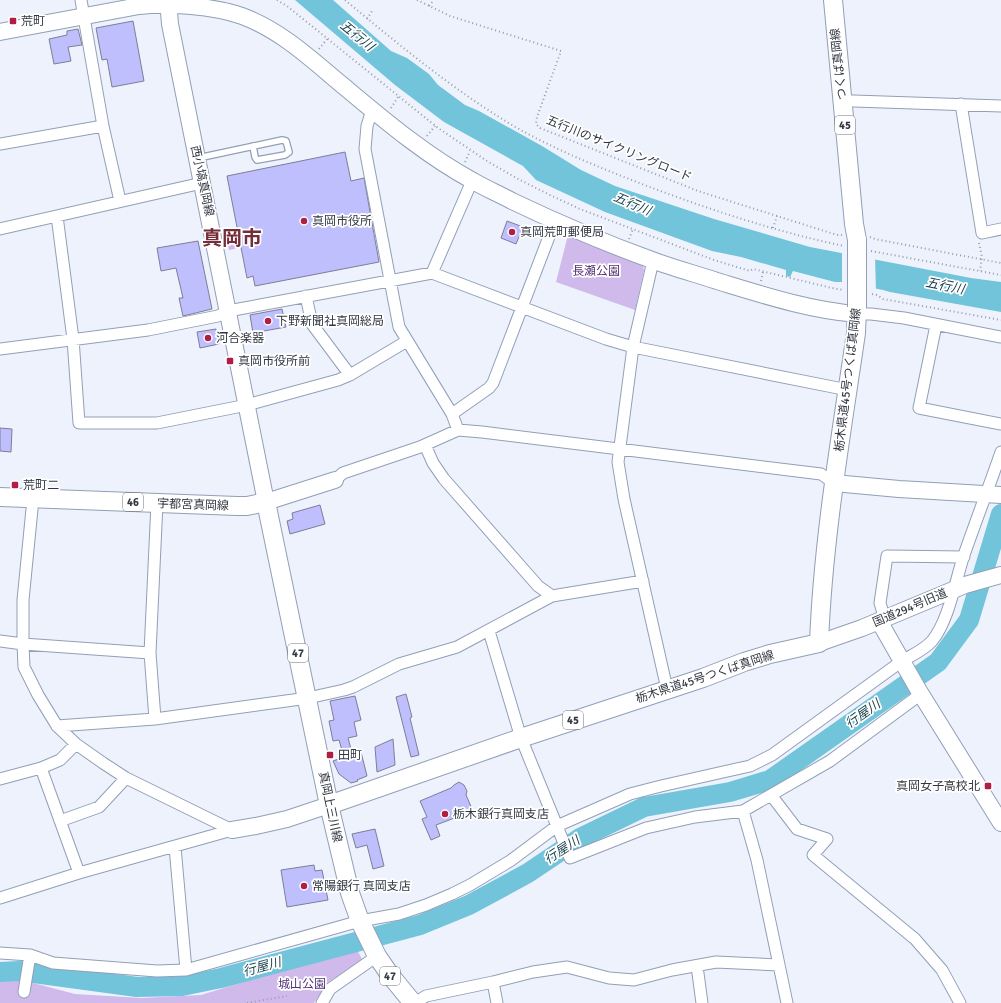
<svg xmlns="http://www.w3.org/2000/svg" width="1001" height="1003" font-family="Signika,'Noto Sans JP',sans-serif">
	<rect width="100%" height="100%" fill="#edf2fd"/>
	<!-- green -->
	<path fill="#d0b9eb" d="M236,229L239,248L229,250L225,231Z
		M568,235L642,263L644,270L635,310L556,282Z
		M356,948L362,959L327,983L314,1003H0V981L18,979L75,994L141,998L201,995Z"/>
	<!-- water -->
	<path fill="#72c4da" d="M295,0H333L391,51L407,58L429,74L438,85L465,105L479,111L542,146L581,170L615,186L714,219L810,247L971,278L1001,282V312L890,292L883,290L841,282H835L793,271L790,277L786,276V270L741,257L712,251L605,212L536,180L523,166L444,122L395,85Z"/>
	<!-- pier -->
	<path fill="#edf2fd" d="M842,250L875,256L876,291L842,284Z"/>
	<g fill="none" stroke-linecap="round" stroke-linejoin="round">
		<!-- river -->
		<path stroke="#72c4da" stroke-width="20" d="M0,972L19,971L137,987L182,986L221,978L420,925L469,905L528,873L580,838L644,807L730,792L770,780L938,662L969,620L1001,514"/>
	</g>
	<!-- building -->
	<path fill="#bebffc" stroke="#7d7e97" d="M133,21L144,81L112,87L107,59L102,60L96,28Z
		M78,29L82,45L68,47L71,61L54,64L49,39L67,35V31Z
		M345,152L351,181L364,178L379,262L255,286L253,276L247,278L227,176Z
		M507,221L523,227L516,244L501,238Z
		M198,241L212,309L183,316L179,298H183L176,268L161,271L157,248Z
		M282,309L286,327L253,333L250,315Z
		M216,329L219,344L200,348L197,332Z
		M0,428L12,429L11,452L0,451Z
		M320,505L325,524L290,534L287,521L293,519L292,513Z
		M406,694L412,717L410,718L419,755L411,757L396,697Z
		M355,696L361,720L354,722L357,736L348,738L353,756L361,752L367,776L357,780L358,781L351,783L339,774L333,761L344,757L339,740L333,741L329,721L334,720L330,701Z
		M393,739L395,765L377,772L375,747Z
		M459,782L464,785L467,791L466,795L473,811L436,825L440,836L431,840L422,819L427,817L420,801L451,788L454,785Z
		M375,829L384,866L373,869L367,845L356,848L352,834Z
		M314,865L315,871L322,870L328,900L287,907L281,870Z"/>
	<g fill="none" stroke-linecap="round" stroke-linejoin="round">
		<!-- lane casing -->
		<g stroke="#929fb7" stroke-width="8">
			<path id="lane" d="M198,158L282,140L286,141L289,152L285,155L257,160L255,157L253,146"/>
		</g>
		<!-- street casing -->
		<g stroke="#929fb7" stroke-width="13">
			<path id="street" d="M81,0L103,126L120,201
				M843,101H854L1001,106
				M961,104L982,233L1001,229
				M372,110L367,126L365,149L399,327L452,414L458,430
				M0,144L103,126
				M57,216L73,339L79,423H157L247,405L338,380L350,375L407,341
				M0,229L202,183
				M653,261L633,347L618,462L624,499L667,689
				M432,273L472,181
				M306,296L312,324L350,375
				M857,314H871L904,318L1001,337
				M936,325L919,408L1001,424
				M0,349L148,330L218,316L228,311L432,273L606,339L633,347L848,390
				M452,414L489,388L493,383L555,221
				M425,445L433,463L444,479L538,586L552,596
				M335,480L343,473L420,447L458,430L482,432L821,474L834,483
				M33,499L23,600V644L24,667L38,695L57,726L76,744L103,763L126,778L232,830
				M879,621L883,613L880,603L887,556L964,557
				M489,631L521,738L570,858L646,828L695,817L743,811L830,761L921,694
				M0,641L23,644L150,653
				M155,719L150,653L157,503
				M57,726L155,719L308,698L344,690L353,687L399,664L457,647L552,596L643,581
				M41,768L79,873
				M0,779L41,768L60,760L76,744
				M771,795L797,829L827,839L813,855L915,939L942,970L960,1003
				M743,811L757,860L787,1003
				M60,821L99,807L126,778
				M175,847L186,970
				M0,898L79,873L232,830
				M0,953L30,955L53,963L157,971L186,970L360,921L399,914L426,905L452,894L470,885L510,861L557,826L630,794L661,786L750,766L772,755L902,661C912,655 924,650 932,641C948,622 955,583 963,558C975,523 989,487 1001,452
				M697,966L702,1003
				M493,982L497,1003
				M24,992L30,955
				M322,1003L330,989L377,956
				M415,1003L426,996L493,982L533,972L567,967L609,978L634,980L672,970L716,962L779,965"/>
		</g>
		<!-- secondary casing -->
		<g stroke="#929fb7" stroke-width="18">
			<path id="secondary" d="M168,0L170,24L266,502L335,480
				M0,32L139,6C170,3 213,6 242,16C280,30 310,58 341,84C383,119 425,155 473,181C485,188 499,194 512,201C558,223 605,243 652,260C673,268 696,274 717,281C763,295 809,310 857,314
				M834,483L899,489L1001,495
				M879,621L919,691L1001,823
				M819,643L862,628L965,585L1001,575
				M232,830L256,826L287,819L329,805"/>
		</g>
		<!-- primary casing -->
		<g stroke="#929fb7" stroke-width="20">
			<path id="primary" d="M833,0L854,224L857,240
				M0,497L237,506H247L266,502L329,805L350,893L360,921L377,956L390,975L413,1003
				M329,805L521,738L703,678L744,662L770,654L819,643C823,539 841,436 856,333L857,307"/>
		</g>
		<!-- path -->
		<path stroke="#979da7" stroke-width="2" stroke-dasharray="1 3" stroke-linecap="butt" d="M277,0L287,6L438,128L487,161L520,180L552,196L580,209L714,260L750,271L753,269L832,288L844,290
			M345,0C398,44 452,89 512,125C555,150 601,168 647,186C711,210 777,232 844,246
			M417,0L450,16L561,51L537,117L536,124L540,128L698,191L837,235H842
			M429,6L434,0
			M367,19L372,11
			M319,49L327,39
			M391,108L398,97
			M427,136L435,126
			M465,162L470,151
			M773,228L777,216
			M870,237L875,239L1001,263
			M629,239L633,229
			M979,243L982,257L980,271
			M871,251L1001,275
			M761,281L763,272
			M872,294L877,295L883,299L1001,320
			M247,1003L287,996"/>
		<!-- lane -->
		<use href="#lane" stroke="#fff" stroke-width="5.5"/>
		<!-- street -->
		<use href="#street" stroke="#fff" stroke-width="11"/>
		<!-- secondary -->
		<use href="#secondary" stroke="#fff" stroke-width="16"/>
		<!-- primary -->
		<use href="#primary" stroke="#fff" stroke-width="18"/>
		<!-- primary-bridge casing -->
		<g stroke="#929fb7" stroke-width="20" stroke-linecap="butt">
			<path id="primary-bridge" d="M857,240V307"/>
		</g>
		<!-- primary-bridge -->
		<use href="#primary-bridge" stroke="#fff" stroke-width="18"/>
	</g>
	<!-- markers -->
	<g fill="#b01e45" stroke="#fff" stroke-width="1.5">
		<rect x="9" y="17" width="8" height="8" rx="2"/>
		<circle cx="304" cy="221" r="4"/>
		<circle cx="512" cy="232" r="4"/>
		<circle cx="268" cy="321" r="4"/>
		<circle cx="208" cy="338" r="4"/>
		<rect x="226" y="357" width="8" height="8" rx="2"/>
		<rect x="11" y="481" width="8" height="8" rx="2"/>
		<rect x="326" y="751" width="8" height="8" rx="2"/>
		<rect x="984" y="782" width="8" height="8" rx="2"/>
		<circle cx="445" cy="814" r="4"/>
		<circle cx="304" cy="886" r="4"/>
	</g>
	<g text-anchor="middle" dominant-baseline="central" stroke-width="3.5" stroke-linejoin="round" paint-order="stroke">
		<!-- shield labels -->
		<g fill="#fff" stroke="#6f737a" stroke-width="1">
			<rect x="835" y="116" width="20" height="18" rx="3"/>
			<rect x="123" y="493" width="20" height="18" rx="3"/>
			<rect x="288" y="644" width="20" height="18" rx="3"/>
			<rect x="563" y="711" width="20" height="18" rx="3"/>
			<rect x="380" y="967" width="20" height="18" rx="3"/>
		</g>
		<g font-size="11" font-weight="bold" fill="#313741">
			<text x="845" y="125">45</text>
			<text x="133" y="502">46</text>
			<text x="298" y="653">47</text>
			<text x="573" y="720">45</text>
			<text x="390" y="976">47</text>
		</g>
		<!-- poi labels -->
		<g font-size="12" fill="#313741" stroke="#fff" text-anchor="start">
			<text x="21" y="21">荒町</text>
			<text x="312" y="221">真岡市役所</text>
			<text x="520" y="232">真岡荒町郵便局</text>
			<text x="276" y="321">下野新聞社真岡総局</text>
			<text x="216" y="338">河合楽器</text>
			<text x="238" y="361">真岡市役所前</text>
			<text x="23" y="485">荒町二</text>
			<text x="338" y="755">田町</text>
			<text x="980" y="786" text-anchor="end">真岡女子高校北</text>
			<text x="453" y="814">栃木銀行真岡支店</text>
			<text x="312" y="886">常陽銀行 真岡支店</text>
		</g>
		<!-- street labels -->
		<g font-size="12" fill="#313741" stroke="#fff">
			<text transform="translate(839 64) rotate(-96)">つくば真岡線</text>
			<text transform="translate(619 149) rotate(22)">五行川のサイクリングロード</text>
			<text transform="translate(202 181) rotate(78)">西小塙真岡線</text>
			<text transform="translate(848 380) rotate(-83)">栃木県道45号つくば真岡線</text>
			<text transform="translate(193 505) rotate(2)">宇都宮真岡線</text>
			<text transform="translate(910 608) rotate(-23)">国道294号旧道</text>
			<text transform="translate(705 677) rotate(-18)">栃木県道45号つくば真岡線</text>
			<text transform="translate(330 807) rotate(78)">真岡上三川線</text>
		</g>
		<!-- park labels -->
		<g font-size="12" fill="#543075" stroke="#fff">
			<text x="596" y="271">長瀬公園</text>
			<text x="302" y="984">城山公園</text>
		</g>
		<!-- water labels -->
		<g font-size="13" font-style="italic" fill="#183e48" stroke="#fff">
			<text transform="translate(357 36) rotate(39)">五行川</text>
			<text transform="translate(632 204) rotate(23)">五行川</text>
			<text transform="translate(945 286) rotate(11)">五行川</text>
			<text transform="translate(863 714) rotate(-35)">行屋川</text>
			<text transform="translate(562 850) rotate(-33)">行屋川</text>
			<text transform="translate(262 967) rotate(-15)">行屋川</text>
		</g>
		<!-- town labels -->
		<g font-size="20" font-weight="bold" fill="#742d39" stroke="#fff">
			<text x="232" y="238">真岡市</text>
		</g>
	</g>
</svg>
